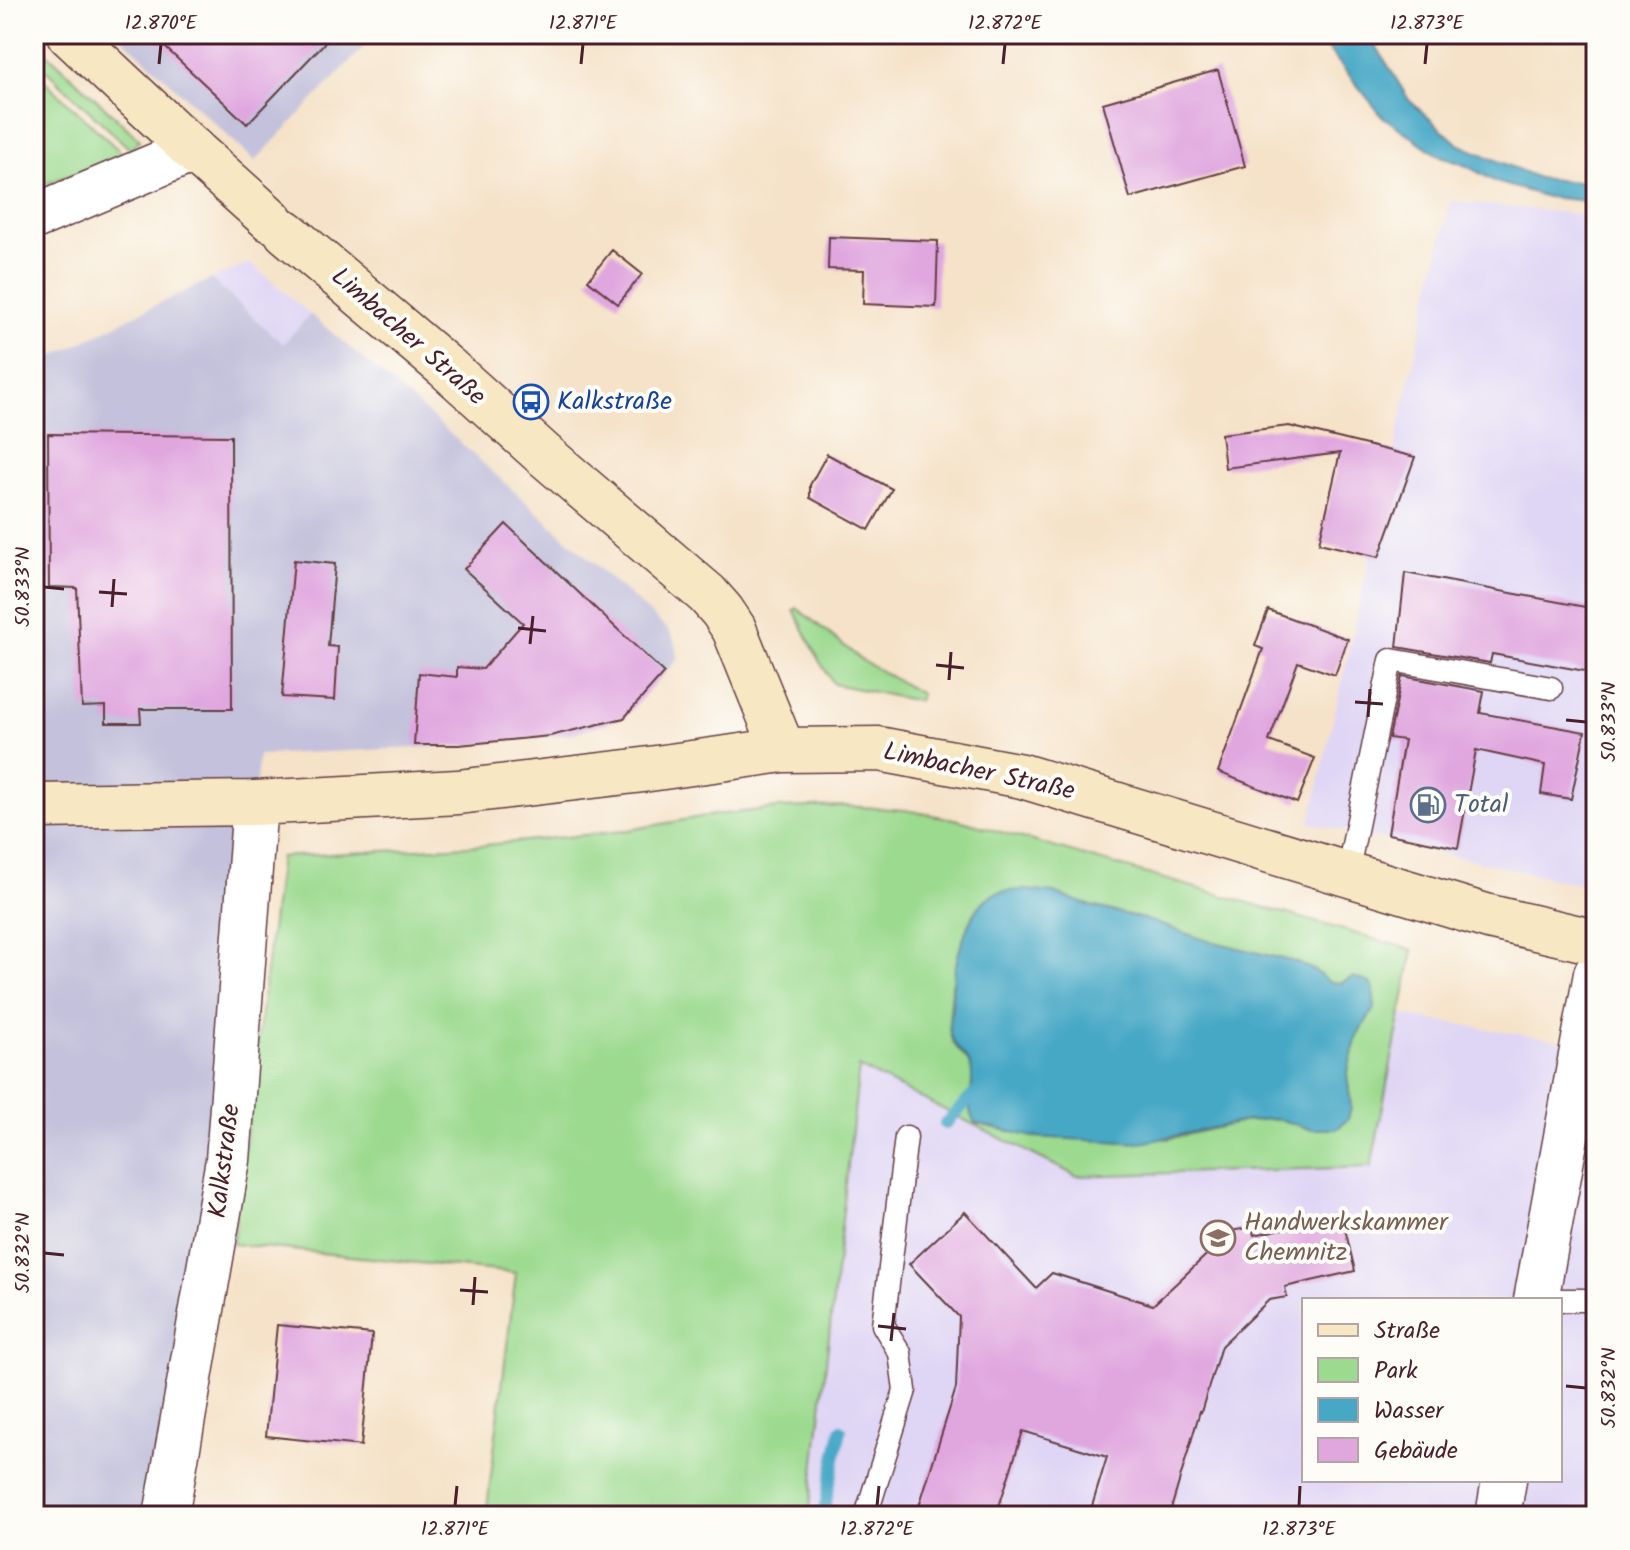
<svg xmlns="http://www.w3.org/2000/svg" width="1630" height="1550" font-family="Kalam,sans-serif">
	<rect width="100%" height="100%" fill="#fdfcf7"/>
	<filter id="ink" filterUnits="userSpaceOnUse"><feTurbulence type="fractalNoise" baseFrequency=".0125" numOctaves="2"/><feDisplacementMap in="SourceGraphic" scale="16" xChannelSelector="R" yChannelSelector="G"/><feConvolveMatrix kernelMatrix="1 2 1 2 8 2 1 2 1" color-interpolation-filters="sRGB"/></filter>
	<filter id="wash" filterUnits="userSpaceOnUse"><feTurbulence type="fractalNoise" baseFrequency=".006" numOctaves="4" result="noise"/><feDisplacementMap in="SourceGraphic" scale="32" xChannelSelector="R" yChannelSelector="G"/><feGaussianBlur stdDeviation="1.8" result="paint"/><feColorMatrix in="noise" values="0 0 0 0 0 0 0 0 0 0 0 0 0 0 0 0 0 1.4 0 .05"/><feComposite in="paint" operator="in"/></filter>
	<g filter="url(#wash)">
		<rect width="100%" height="100%" fill="#f5e2c8"/>
		<!-- built -->
		<path fill="#dfd5f5" fill-rule="evenodd" d="M1450,201L1596,216V885H1582L1310,823Z
			M250,263L310,314L283,344L211,279Z
			M1400,1015L1596,1046V1516H809L859,1067L1076,1176L1371,1167ZM1304,1300H1560V1480H1304Z"/>
		<!-- industrial -->
		<path fill="#c3c1db" d="M118,34H350L363,48L255,161Z
			M211,279L283,344L310,314L434,419L670,632L676,644L677,660L624,718L570,734L459,746L258,755L255,803L166,1516H34V364L73,347L133,316Z"/>
		<!-- green -->
		<path fill="#9cda8f" stroke="#737c5d" stroke-width="2" fill-rule="evenodd" d="M34,41L140,140L131,150L34,59Z
			M34,71L125,156L34,188Z
			M797,608L863,661L921,694L918,701L834,684L820,662L794,610Z
			M846,806L905,810L959,820L1413,950L1371,1167L1076,1176L859,1067L809,1516H486L516,1273L233,1244L280,857L485,845L623,831L706,816L778,808ZM1054,893L1091,906L1144,919L1202,939L1295,962L1314,970L1329,982L1341,983L1353,977L1370,983L1375,1007L1357,1036L1347,1074L1351,1108L1310,1129L1282,1120L1268,1119L1247,1121L1168,1139L970,1110C971,1097 976,1079 971,1066C967,1056 956,1050 952,1040C946,1024 952,1001 952,984Z"/>
		<!-- water -->
		<path fill="#47a8c6" stroke="#486478" stroke-width="2" d="M1370,36L1409,100L1458,144L1538,178L1596,184V202L1547,197L1496,182L1467,166L1438,155L1382,116L1324,44Z
			M1024,890L1054,893L1091,906L1144,919L1202,939L1295,962L1314,970L1329,982L1341,983L1353,977L1370,983L1373,988L1375,1007L1357,1036L1347,1074L1351,1108L1348,1119L1337,1129H1310L1282,1120L1268,1119L1247,1121L1141,1143L1033,1137L975,1123C963,1107 976,1086 971,1068C967,1052 950,1049 949,1025C949,1019 951,1013 952,1007C952,998 952,990 953,982C956,957 969,905 994,894C1002,890 1015,891 1024,890Z"/>
		<g fill="none" stroke-linecap="round" stroke-linejoin="round">
			<!-- stream -->
			<path stroke="#47a8c6" stroke-width="12" d="M945,1124L982,1086
				M823,1516L841,1430"/>
		</g>
		<g id="blocks">
			<!-- building -->
			<path fill="#e0a7df" d="M151,34H333L247,124Z
				M1218,70L1245,166L1130,198L1103,103Z
				M829,237L938,241L936,307L863,304L864,270L828,269Z
				M612,250L642,274L618,304L588,280Z
				M1289,426L1415,457L1379,557L1319,543L1340,453L1225,468L1221,434Z
				M48,434L231,436L232,709H140L141,723H106V706L82,707L77,588L49,587Z
				M827,454L892,489L869,530L810,498V485Z
				M506,524L664,673L624,718L550,736L459,745H414L419,673L457,677V667L483,669L523,623L464,569Z
				M294,560L335,564L328,646L338,647L335,700L282,697Z
				M1405,573L1596,609V673L1492,654L1490,663L1397,647Z
				M1268,610L1348,639L1335,675L1298,662L1269,741L1315,758L1297,803L1218,772L1263,649L1255,646Z
				M1402,676L1484,691L1480,713L1585,732L1571,799L1541,794L1545,765L1476,750L1458,848L1388,834L1404,740L1389,738Z
				M965,1212L1036,1288L1052,1273L1153,1305L1232,1231L1252,1227L1254,1235L1342,1216L1355,1271L1285,1287L1287,1297L1269,1300L1221,1346L1201,1412L1200,1411L1169,1516H1089L1107,1457L1023,1431L996,1516H916L956,1388L959,1317L909,1264Z
				M277,1325L372,1334L361,1446L266,1436Z"/>
		</g>
	</g>
	<g filter="url(#ink)">
		<use href="#blocks" fill-opacity="0" stroke="#643c43" stroke-width="2"/>
		<g fill="none" stroke-linecap="round" stroke-linejoin="round">
			<!-- lane casing -->
			<g stroke="#643c43" stroke-width="25">
				<path id="lane" d="M1347,874L1391,660L1551,688
					M1560,1300H1596
					M866,1516L905,1390L900,1353L883,1325L906,1137"/>
			</g>
			<!-- street casing -->
			<g stroke="#643c43" stroke-width="47">
				<path id="street" d="M34,217L193,150
					M1536,1300L1596,974
					M166,1516L228,1160L255,803
					M1498,1516L1504,1480"/>
			</g>
			<!-- secondary casing -->
			<g stroke="#643c43" stroke-width="47">
				<path id="secondary" d="M69,34L193,150L271,220
					M286,232L446,367L542,453L707,594L722,611L734,629L783,750
					M34,806L255,803L458,792L635,771L783,750L879,749L1022,776L1489,917L1596,942"/>
			</g>
			<!-- lane -->
			<use href="#lane" stroke="#fff" stroke-width="22"/>
			<!-- street -->
			<use href="#street" stroke="#fff" stroke-width="44"/>
			<!-- secondary -->
			<use href="#secondary" stroke="#f7e8c3" stroke-width="44"/>
		</g>
	</g>
	<!-- ticks -->
	<path fill="none" stroke="#4a1f2b" stroke-width="3" d="M159,64L161,44M581,64L583,44M1003,64L1005,44M1425,64L1427,44M44,587L64,589M99,592L127,594M112,607L114,579M518,628L546,631M530,644L533,616M936,665L964,668M949,680L951,652M1355,702L1383,704M1368,717L1370,689M1566,720L1586,722M44,1253L64,1255M460,1290L488,1292M473,1305L475,1277M878,1326L906,1329M891,1341L894,1313M1566,1386L1586,1388M455,1506L457,1486M877,1506L879,1486M1299,1506L1300,1486"/>
	<!-- icons -->
	<defs>
		<g id="bus-ring" transform="scale(1.8)"><circle r="9.5" fill="#fdfcf7" stroke="#1a4fb4" stroke-width="1.5"/><path d="M-5-6H5V4H4V6H2V4H-2V6H-4V4H-5ZM-3.5-4V0h7V-4ZM-3.5 1.2v1.5H-2V1.2ZM2 1.2v1.5H3.5V1.2Z" fill="#1a4fb4"/></g>
		<g id="fuel-ring" transform="scale(1.8)"><circle r="9.5" fill="#fdfcf7" stroke="#5c6f8a" stroke-width="1.5"/><path d="M-5.5-6h7V0h2V4h1.3V-2.5L3-4.5l.8-.8L6-3V5H2.5V1h-1V6h-7ZM-4.2-4.7v3.2H.2V-4.7Z" fill="#5c6f8a"/></g>
		<g id="university-ring" transform="scale(1.8)"><circle r="9.5" fill="#fdfcf7" stroke="#8d6e63" stroke-width="1.5"/><path d="M0-5L7-2L0 1L-7-2ZM-4 1L0 2.5L4 1V4Q0 6-4 4Z" fill="#8d6e63"/></g>
	</defs>
	<g fill-rule="evenodd">
		<use href="#bus-ring" x="531" y="402"/>
		<use href="#fuel-ring" x="1428" y="805"/>
		<use href="#university-ring" x="1218" y="1238"/>
	</g>
	<g text-anchor="middle" dominant-baseline="central" stroke-width="8" stroke-linejoin="round" paint-order="stroke">
		<!-- street labels -->
		<g font-size="26" fill="#4a1f2b" stroke="#fdfcf7">
			<text transform="translate(408 337) rotate(41)">Limbacher Straße</text>
			<text transform="translate(979 772) rotate(12)">Limbacher Straße</text>
			<text transform="translate(225 1161) rotate(-83)">Kalkstraße</text>
		</g>
		<!-- transit labels -->
		<g font-size="26" fill="#164399" stroke="#fdfcf7" text-anchor="start">
			<text x="557" y="402">Kalkstraße</text>
		</g>
		<!-- service labels -->
		<g font-size="26" fill="#4e5e75" stroke="#fdfcf7" text-anchor="start">
			<text x="1454" y="805">Total</text>
		</g>
		<!-- education labels -->
		<g font-size="26" fill="#785e54" stroke="#fdfcf7" text-anchor="start">
			<text x="1244" y="1223">Handwerkskammer<tspan x="1244" dy="30">Chemnitz</tspan></text>
		</g>
	</g>
	<!-- margin -->
	<rect width="1630" height="1550" fill="none" stroke="#fdfcf7" stroke-width="88"/>
	<!-- legend -->
	<rect x="1302" y="1298" width="260" height="184" fill="#fdfcf7" stroke="#b5a4a5" stroke-width="2"/>
	<rect x="1318" y="1324" width="40" height="12" fill="#f7e8c3" stroke="#b5a4a5" stroke-width="2"/>
	<text x="1374" y="1338" font-size="24" fill="#4a1f2b">Straße</text>
	<rect x="1318" y="1358" width="40" height="24" fill="#9cda8f" stroke="#b5a4a5" stroke-width="2"/>
	<text x="1374" y="1378" font-size="24" fill="#4a1f2b">Park</text>
	<rect x="1318" y="1398" width="40" height="24" fill="#47a8c6" stroke="#b5a4a5" stroke-width="2"/>
	<text x="1374" y="1418" font-size="24" fill="#4a1f2b">Wasser</text>
	<rect x="1318" y="1438" width="40" height="24" fill="#e0a7df" stroke="#b5a4a5" stroke-width="2"/>
	<text x="1374" y="1458" font-size="24" fill="#4a1f2b">Gebäude</text>
	<rect x="44" y="44" width="1542" height="1462" fill="none" stroke="#4a1f2b" stroke-width="3"/>
	<g font-size="20" text-anchor="middle" fill="#4a1f2b">
		<text x="161" y="29">12.870°E</text>
		<text x="583" y="29">12.871°E</text>
		<text x="1005" y="29">12.872°E</text>
		<text x="1427" y="29">12.873°E</text>
		<text transform="translate(22 587) rotate(-90)" y="7">50.833°N</text>
		<text transform="translate(1608 722) rotate(-90)" y="7">50.833°N</text>
		<text transform="translate(22 1253) rotate(-90)" y="7">50.832°N</text>
		<text transform="translate(1608 1388) rotate(-90)" y="7">50.832°N</text>
		<text x="455" y="1535">12.871°E</text>
		<text x="877" y="1535">12.872°E</text>
		<text x="1299" y="1535">12.873°E</text>
	</g>
</svg>
